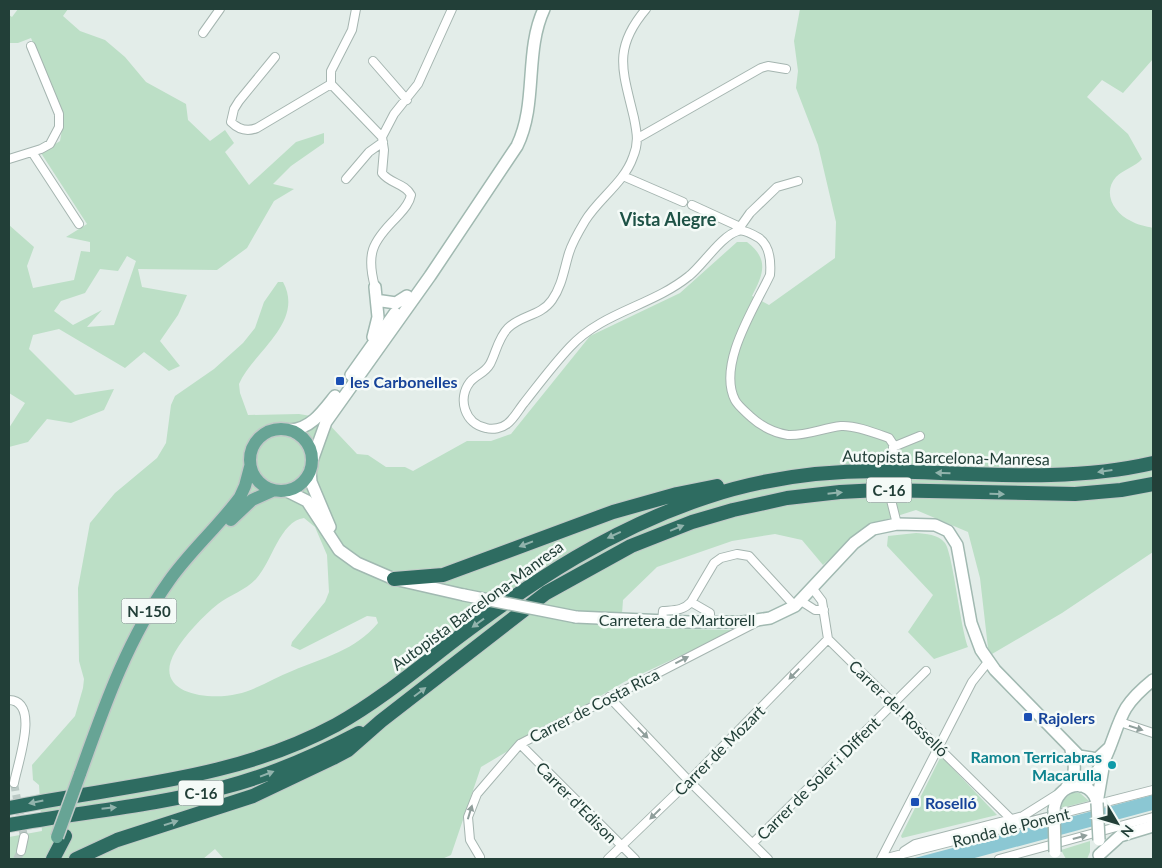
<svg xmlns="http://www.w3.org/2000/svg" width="1162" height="868" font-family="Lato,sans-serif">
	<rect width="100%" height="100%" fill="#e3ede9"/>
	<!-- green -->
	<path fill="#bcdfc6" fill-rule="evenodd" d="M18,9H68L63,16L80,31L105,40L125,57L146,82L186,104L188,120L210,141L225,130L234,143L225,152L249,185L296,142L324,133V143L291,166L273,184L294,189L274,201L247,248L217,270L138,269L142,287L187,295L178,315L160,341L180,366L169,371L144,352L125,368L59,329L33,335L29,349L75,395L114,389L104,410L71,423L47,419L28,442L9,447V428L25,403L9,393V225L34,247L27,266L33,288L74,280L81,251L90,252V242L66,237L87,224L41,153L60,141L64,119L31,38L18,43H9V15L12,17ZM127,256L136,261L114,325L87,327L102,310L73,325L54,311L61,301L85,293L100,269L118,271Z
		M800,9H1153V59L1123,93L1102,80L1087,97L1128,134L1142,159C1135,167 1124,169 1116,177C1102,193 1114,213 1131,221C1137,225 1146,226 1153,228V552L1062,613L992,654L988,648L980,578L968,532L916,510L872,524L858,533L823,565L802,540L775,534L732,541L657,567L623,600L621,628L736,630L624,682L481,767L451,855L442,859H224L215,849L203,859H9V837L42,831L39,785L33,780L32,765L75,716L83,688L84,679L79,661L78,588L90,523L115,493L157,458L166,443L171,405L175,396L214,369L243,343L255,328L264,302L278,282H283C305,322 253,352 239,384L240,393L248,415L299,414L323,418L357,454L368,455L386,467H405L413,471L467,441H491L511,434L590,336L680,293L737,242H747C769,259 764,273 752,296L769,305L835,258L836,222L818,145L796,88L798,71L794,41ZM304,518L315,527L327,555L329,592L325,602L292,642L291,646L300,650L367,616L376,617L378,623C356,650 323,658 292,671C274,678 256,690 237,694C209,701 151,694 175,652C185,635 203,616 218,604C230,595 246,590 256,579C272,562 280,521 304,518Z
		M916,533C926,534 938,534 945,543C953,554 960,626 968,647L934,659L908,632L933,595L887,546L888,536Z
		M941,756L997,815L902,838L901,836Z
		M1072,793H1080L1089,801L1061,808L1063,800Z
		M1090,841V852L1087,859H1066L1061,850Z"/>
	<!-- water -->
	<path fill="#8bc7d3" d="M1153,795V810L971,859H911Z"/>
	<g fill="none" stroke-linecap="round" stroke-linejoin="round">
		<!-- street-tunnel -->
		<path stroke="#bccac6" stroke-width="8" stroke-dasharray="8 4" stroke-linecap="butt" d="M892,493L893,454
			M14,783L24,837
			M17,859L21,851"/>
		<!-- street casing -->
		<g stroke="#a5b5b0" stroke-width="10">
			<path id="street" d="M356,9L352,30L331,71V84L382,137L384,150L382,173C390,184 405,183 411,195C409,205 402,211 396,218C372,242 366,254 375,287
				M646,9C612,49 623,71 634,118C637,133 639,143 633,157C624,183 599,198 585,221C579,231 572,243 569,253C564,269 562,286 552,300C541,316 521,315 508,328C498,338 496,353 490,364C485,373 476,375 470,382C457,399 465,424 486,428C493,430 502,428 507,424C514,419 519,409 524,403C539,384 553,365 570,347C602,312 652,306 689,276C702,266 722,235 738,231C743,229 754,235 759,238C770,246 771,263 770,275C755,307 717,364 735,400C738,406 746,412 751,417C761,426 775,433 788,435C806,436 823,428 841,426C855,425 875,433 889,438L893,444V454
				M203,33L220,9
				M275,57L239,101L234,109L231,122C239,130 247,132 257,128L331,84
				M373,61L407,100
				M382,137L394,114L418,84L452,9
				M638,138L761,68L768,66L786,69
				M32,152L79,224
				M9,159L41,149L50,144L59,127V114L31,46
				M623,176L683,202
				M346,179L369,152L383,142
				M692,205L740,227
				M738,230L750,213L777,187L798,181
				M893,447L920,436
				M891,500L897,524
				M813,589L822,601L828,639L1011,819
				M801,601L815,610H824
				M691,602L710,613V622
				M662,621L663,611C674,610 683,611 691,602L714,563L721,558L737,554L749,556L795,606
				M609,697L689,781L768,859
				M9,700C41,701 17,765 14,783
				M1120,722L1153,733
				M520,744L635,859
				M753,843L926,671
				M21,851L24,837
				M904,851L915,844L1023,816L1058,794
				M480,857L470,840L468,817L477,794L520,744L757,622
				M608,859L689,781L828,639
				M881,859L972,682L988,662
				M883,859L1153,790
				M999,859L1153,817"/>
		</g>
		<!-- secondary casing -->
		<g stroke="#a1b9b1" stroke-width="14">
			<path id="secondary" d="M382,301L396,303L407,296
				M373,337L378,317L375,287
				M351,375L395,313
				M290,430C311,429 323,411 335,396
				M312,461L326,422L430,276L517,146C538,103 524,52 544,9
				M310,470L311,482L330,527
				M287,491L307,501L339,550L357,563L394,579L464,595
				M576,617L689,622H743L770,618L795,606L854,543L873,529L897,524L935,525L948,531L957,545L971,623L981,650L995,670L1079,756L1097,759L1110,747
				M1080,786C1109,772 1111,733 1126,708C1133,697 1143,688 1153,680
				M1066,788C1076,775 1076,766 1071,750
				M1097,803L1103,768
				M1054,810C1056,782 1091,776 1097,803
				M1099,855L1120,836L1153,826"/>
		</g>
		<!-- primary casing -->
		<g stroke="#c1c9c7" stroke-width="15">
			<path id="primary" d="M250 460a31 31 0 1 1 62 0a31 31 0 1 1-62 0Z
				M231,520L252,500L272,491
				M80,774C104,707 127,640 169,581C190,551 218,527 240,497L245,486L250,467"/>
		</g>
		<!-- highway casing -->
		<g stroke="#c1c9c7" stroke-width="16">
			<path id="highway" d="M394,579L443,575L613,512L677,494L717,486
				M9,808C121,785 232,781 336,725C379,701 417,669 456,639C534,580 613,528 707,497C761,479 819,471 877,471C970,472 1062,484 1153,463
				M9,825C81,812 154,806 225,787C271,775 317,755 359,733
				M53,859L65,836
				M76,859L117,840L253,796L333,758L348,750L381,721L546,593L631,546L692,522L733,510L787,498L840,492L879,490L1075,494L1121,490L1153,484"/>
		</g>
		<!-- street -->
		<use href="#street" stroke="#fff" stroke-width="8"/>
		<!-- secondary -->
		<use href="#secondary" stroke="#fff" stroke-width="11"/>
		<!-- primary -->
		<use href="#primary" stroke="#67a495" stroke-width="12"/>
		<!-- highway -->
		<use href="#highway" stroke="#2e6c61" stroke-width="14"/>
		<!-- secondary-bridge casing -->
		<g stroke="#a1b9b1" stroke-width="14" stroke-linecap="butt">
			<path id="secondary-bridge" d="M464,595L576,617
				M1097,803L1099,840
				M1054,810L1055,852"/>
		</g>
		<!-- primary-bridge casing -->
		<g stroke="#c1c9c7" stroke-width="15" stroke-linecap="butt">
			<path id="primary-bridge" d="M57,837L80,774"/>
		</g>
		<!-- secondary-bridge -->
		<use href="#secondary-bridge" stroke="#fff" stroke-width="11"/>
		<!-- primary-bridge -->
		<use href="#primary-bridge" stroke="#67a495" stroke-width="12"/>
	</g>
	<!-- one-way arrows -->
	<defs><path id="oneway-solid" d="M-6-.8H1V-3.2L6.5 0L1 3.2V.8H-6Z" transform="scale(1.25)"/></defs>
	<g fill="#91b3ac">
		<use href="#oneway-solid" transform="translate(1105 471) rotate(172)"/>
		<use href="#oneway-solid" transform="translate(943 473) rotate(-178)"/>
		<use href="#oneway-solid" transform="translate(835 493) rotate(-6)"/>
		<use href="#oneway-solid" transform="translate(997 494) rotate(1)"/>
		<use href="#oneway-solid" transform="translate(677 528) rotate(-22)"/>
		<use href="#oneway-solid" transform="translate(614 535) rotate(155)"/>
		<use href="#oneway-solid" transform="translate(526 544) rotate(159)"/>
		<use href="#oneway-solid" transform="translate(478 623) rotate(144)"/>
		<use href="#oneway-solid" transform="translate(420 692) rotate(-37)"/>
		<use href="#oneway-solid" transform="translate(267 774) rotate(-21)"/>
		<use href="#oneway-solid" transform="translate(36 802) rotate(168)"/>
		<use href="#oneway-solid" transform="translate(109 808) rotate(-6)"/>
		<use href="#oneway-solid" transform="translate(171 823) rotate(-18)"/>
	</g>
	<g fill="#909f9c">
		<use href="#oneway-solid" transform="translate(682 660) rotate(-27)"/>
		<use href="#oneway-solid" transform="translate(794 674) rotate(134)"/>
		<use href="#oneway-solid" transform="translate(1136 728) rotate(18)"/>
		<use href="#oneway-solid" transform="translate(643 733) rotate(46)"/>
		<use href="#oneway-solid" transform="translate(470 812) rotate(-73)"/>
		<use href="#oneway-solid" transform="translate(655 814) rotate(136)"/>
		<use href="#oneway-solid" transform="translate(1080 837) rotate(-15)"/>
	</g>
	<!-- markers -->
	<g fill="#1a4fb4" stroke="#f4faf7" stroke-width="2">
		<rect x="335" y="376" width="10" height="10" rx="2.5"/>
		<rect x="1023" y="712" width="10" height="10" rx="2.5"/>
		<rect x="910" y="797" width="10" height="10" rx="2.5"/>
	</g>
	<circle fill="#0f9aa8" stroke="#f4faf7" stroke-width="2" cx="1112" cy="765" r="5"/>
	<g text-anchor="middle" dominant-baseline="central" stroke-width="5" stroke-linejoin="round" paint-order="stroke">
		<!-- shield labels -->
		<g fill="#f4faf7" stroke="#617771" stroke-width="1">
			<rect x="866.5" y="477.5" width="45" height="25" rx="4"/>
			<rect x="121.5" y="598.5" width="55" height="25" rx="4"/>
			<rect x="178.5" y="780.5" width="45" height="25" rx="4"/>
		</g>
		<g font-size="15" font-weight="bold" fill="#223f38">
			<text x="889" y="490">C-16</text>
			<text x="149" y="611">N-150</text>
			<text x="201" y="793">C-16</text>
		</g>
		<!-- transit labels -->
		<g font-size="16" font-weight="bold" fill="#164399" stroke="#f4faf7" text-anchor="start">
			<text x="350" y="381">les Carbonelles</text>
			<text x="1038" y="717">Rajolers</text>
			<text x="925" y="802">Roselló</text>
		</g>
		<!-- street labels -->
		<g font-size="16" fill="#223f38" stroke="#f4faf7">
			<text transform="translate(946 457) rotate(1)">Autopista Barcelona-Manresa</text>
			<text transform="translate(477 605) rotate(-36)">Autopista Barcelona-Manresa</text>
			<text x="677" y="619">Carretera de Martorell</text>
			<text transform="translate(594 705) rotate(-27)">Carrer de Costa Rica</text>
			<text transform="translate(899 708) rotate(44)">Carrer del Rosselló</text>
			<text transform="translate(719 750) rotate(-45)">Carrer de Mozart</text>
			<text transform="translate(818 778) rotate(-45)">Carrer de Soler i Diffent</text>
			<text transform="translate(577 802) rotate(45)">Carrer d'Edison</text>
			<text transform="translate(1011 827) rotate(-14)">Ronda de Ponent</text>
		</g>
		<!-- culture labels -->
		<g font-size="16" font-weight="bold" fill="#0d838f" stroke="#f4faf7" text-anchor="end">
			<text x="1102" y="756">Ramon Terricabras<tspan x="1102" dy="18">Macarulla</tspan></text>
		</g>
		<!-- neighbourhood labels -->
		<g font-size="18" font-weight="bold" fill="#1e5246" stroke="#f4faf7">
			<text x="668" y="219">Vista Alegre</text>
		</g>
	</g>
	<!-- border -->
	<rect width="1162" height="868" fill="none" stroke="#223f38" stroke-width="20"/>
	<!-- north arrow -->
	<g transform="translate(1117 823) rotate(128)" stroke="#f4faf7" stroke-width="4" paint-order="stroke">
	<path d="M0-4L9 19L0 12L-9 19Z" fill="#223f38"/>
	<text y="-8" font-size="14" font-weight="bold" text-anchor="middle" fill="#223f38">N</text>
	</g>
</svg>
